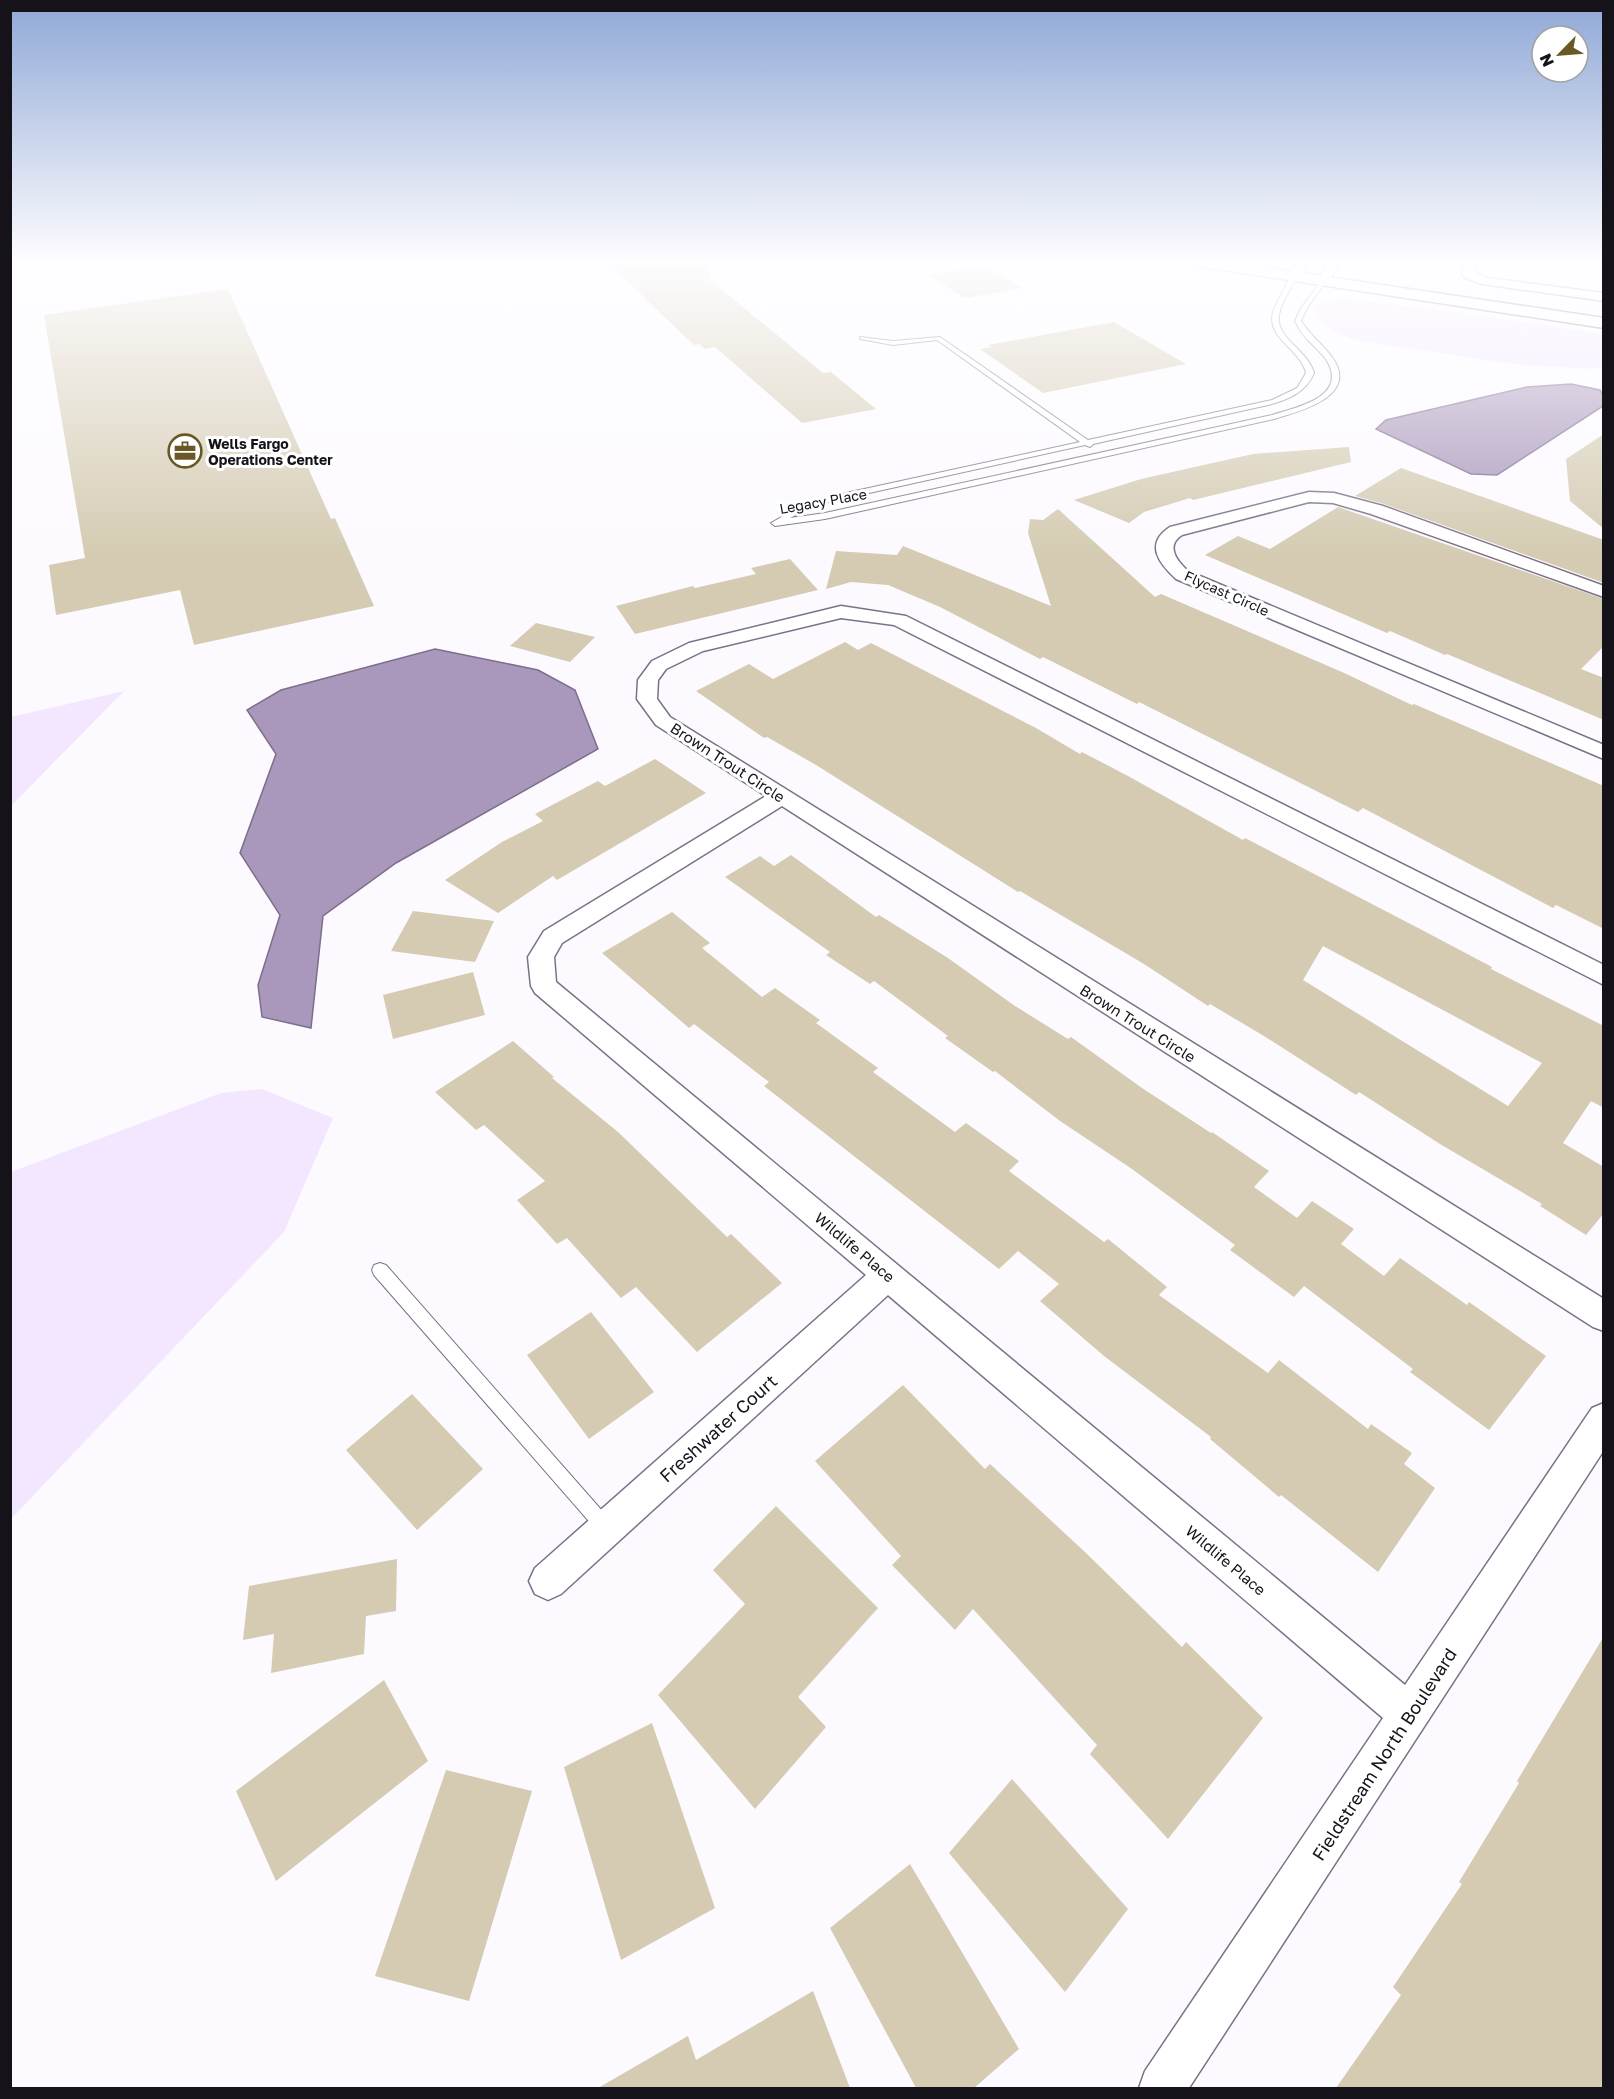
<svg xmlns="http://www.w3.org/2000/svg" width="1614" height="2099" font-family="'Golos Text',sans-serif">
	<rect width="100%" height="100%" fill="#fcfaff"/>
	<!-- green -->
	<path fill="#f2e7fe" d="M1344,299L1449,311L1603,334V367L1594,369L1513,364L1354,340C1340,334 1319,326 1314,309L1318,304Z
		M124,691L11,806V717Z
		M262,1089L333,1118L284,1232L11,1519V1172L221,1093Z"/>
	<!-- water -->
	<path fill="#a997bc" stroke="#7d6f8b" stroke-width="1.5" d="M1571,384L1600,390L1603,395V406L1497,475L1471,474L1376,429L1386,420L1527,387Z
		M435,649L538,670L575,690L598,749L396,863L323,916L311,1028L262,1017L258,985L280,915L240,853L276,754L247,710L281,690Z"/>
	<!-- building -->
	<path fill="#d4cbb2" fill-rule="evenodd" d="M607,262H708L710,280L823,373L831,372L876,409L802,423L715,347L705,349L699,344L694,345Z
		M985,266L1022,288L964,298L928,275Z
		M228,289L331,519L335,518L374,606L194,645L180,590L56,615L49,565L85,558L44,315Z
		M1114,322L1186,364L1043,393L980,349L992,347L988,345Z
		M1604,434V529L1570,501L1566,459Z
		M1349,447L1351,462L1193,500L1190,498L1144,512L1129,523L1074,500L1141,479L1253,454Z
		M1401,468L1604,540V583L1384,504L1355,496Z
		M1338,507L1604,599V646L1581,669L1604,678V720L1447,654L1445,655L1390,631L1387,633L1205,555L1238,536L1270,549Z
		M1058,509L1155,597L1161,594L1342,672L1412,705L1414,704L1604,786V929L1556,905L1553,908L1363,808L1358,812L1139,702L1137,704L1043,657L1040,659L940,607L888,585L851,582L826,589L836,551L897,555L903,546L1051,606L1028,533L1030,519L1043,520Z
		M790,559L818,590L635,634L616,606L693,586L695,588L756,574L751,568Z
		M536,623L595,637L570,662L510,646Z
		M845,642L858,650L871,643L1036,728L1080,754L1082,752L1128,776L1243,840L1245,838L1422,930L1492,967L1491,969L1604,1026V1108L1591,1101L1563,1143L1604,1167V1213L1586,1235L1540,1206L1542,1204L1440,1144L1359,1092L1356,1095L1264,1036L1210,1004L1208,1006L1144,964L1020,891L1018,892L816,765L767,737L764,738L696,691L749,664L773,679ZM1323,946L1542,1063L1508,1106L1303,980Z
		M655,759L706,793L557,880L553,876L498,913L445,880L502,842L543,821L535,814L598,781L605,786Z
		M791,855L876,917L879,915L948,958L1015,1006L1068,1039L1071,1037L1142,1088L1211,1133L1212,1132L1269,1171L1254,1187L1297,1218L1312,1201L1354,1229L1341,1244L1384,1276L1400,1258L1467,1305L1469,1302L1546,1356L1489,1430L1410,1372L1413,1369L1304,1286L1294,1297L1230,1250L1235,1245L1132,1169L1060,1121L995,1071L993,1072L945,1038L948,1036L874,981L870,984L826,955L830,952L725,877L760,856L774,866Z
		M413,911L494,921L475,962L391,951Z
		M672,912L710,943L702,948L762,997L775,988L820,1020L816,1023L878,1068L873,1072L955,1132L966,1123L1019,1161L1009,1171L1104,1242L1108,1239L1167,1287L1159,1295L1268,1373L1279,1360L1368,1429L1371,1424L1412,1453L1404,1464L1435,1488L1378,1572L1281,1495L1279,1497L1210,1439L1211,1437L1104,1356L1040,1301L1059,1284L1018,1251L999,1269L764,1086L769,1082L694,1024L689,1028L602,953Z
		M473,972L485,1015L393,1039L383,995Z
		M513,1041L554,1077L552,1078L618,1132L727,1237L731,1234L782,1283L697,1352L636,1287L621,1298L567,1238L557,1244L517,1200L545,1181L484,1125L476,1130L435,1092Z
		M591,1312L654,1392L589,1439L527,1355Z
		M903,1385L985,1469L990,1464L1086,1553L1182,1647L1186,1642L1263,1718L1168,1839L1090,1754L1097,1745L973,1609L955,1630L892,1565L901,1556L815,1461Z
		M412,1394L483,1469L417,1530L346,1450Z
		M776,1506L878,1608L798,1697L826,1727L755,1809L658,1695L745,1604L713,1570Z
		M397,1559L396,1611L366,1616L364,1654L271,1673L274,1634L243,1640L249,1586Z
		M1604,1636V2088H1336L1401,1995L1393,1987L1462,1884L1459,1882L1519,1783L1517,1781Z
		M384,1680L428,1761L276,1881L236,1791Z
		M652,1723L715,1908L621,1960L564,1767Z
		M446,1770L532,1791L469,2001L375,1976Z
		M1012,1779L1128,1909L1065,1992L949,1853Z
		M910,1864L1019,2049L974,2088H916L830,1928Z
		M813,1991L850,2088H598L688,2036L696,2060Z"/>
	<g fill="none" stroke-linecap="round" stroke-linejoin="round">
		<!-- lane casing -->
		<g stroke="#7c7187" stroke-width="2">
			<path id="lane" d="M1293,275L1296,277C1291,290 1281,302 1279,315C1275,338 1308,350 1314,373C1306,393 1287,400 1268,405L1093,444L1090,447L1085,445L815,505L790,518L825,513L1272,415C1297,407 1348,397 1327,361C1322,353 1314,347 1308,340C1302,335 1299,328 1295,321L1301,308L1323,279L1326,281L1307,308L1301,321C1310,335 1322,344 1332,357C1360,396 1301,411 1274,419L825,519L775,526L771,523L809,501L1080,442L937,340L893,345L860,339V337L893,341L940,337L1088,440L1272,400L1297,388L1306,373C1301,349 1266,339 1273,312C1277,300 1285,289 1290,277Z
				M380,1263L386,1265L612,1522L615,1528L612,1534L606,1537L600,1534L374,1275L372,1270L374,1265Z"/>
		</g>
		<!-- street casing -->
		<g stroke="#7c7187" stroke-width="3">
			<path id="street" d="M1296,262H1308L1297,280H1289L1287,277Z
				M1328,262H1340L1327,284H1319L1317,281Z
				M1465,262H1477L1475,272L1488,278L1604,293V301L1482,284L1464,277L1462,274Z
				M1309,492L1334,493L1383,506L1604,586V597L1371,514L1333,503L1309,502L1182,535C1165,546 1177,561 1188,571L1604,745V759L1176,579C1159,563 1144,544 1170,527Z
				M841,606L906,616L1604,965V985L894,625L841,618L703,651L666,669L658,680L657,699L670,717L1604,1299V1331L1593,1327L782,806L562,943L554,957L556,982L1405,1685L1592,1408L1604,1403V1450L1189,2088H1139L1145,2071L1383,1718L888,1295L561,1594L548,1600L535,1594L529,1581L535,1568L866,1275L535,993L531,986L528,957L544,931L766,796L656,725L637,699L638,680L652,661L689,643Z"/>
		</g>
		<!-- secondary casing -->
		<g stroke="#7c7187" stroke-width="3">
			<path id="secondary" d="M1189,262H1228L1604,318V328L1196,266Z"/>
		</g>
		<!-- lane -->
		<use href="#lane" fill="#fff" fill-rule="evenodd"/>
		<!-- street -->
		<use href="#street" fill="#fff" fill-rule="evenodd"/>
		<!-- secondary -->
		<use href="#secondary" fill="#fff" fill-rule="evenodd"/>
	</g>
	<!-- sky -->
	<linearGradient id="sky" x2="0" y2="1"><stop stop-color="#8fa8d6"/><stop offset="0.47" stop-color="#fefdff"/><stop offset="1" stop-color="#fefdff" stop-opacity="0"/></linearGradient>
	<rect width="1614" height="556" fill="url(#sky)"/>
	<!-- icons -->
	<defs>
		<g id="office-ring" transform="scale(1.725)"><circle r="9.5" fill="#fff" stroke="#695725" stroke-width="1.5"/><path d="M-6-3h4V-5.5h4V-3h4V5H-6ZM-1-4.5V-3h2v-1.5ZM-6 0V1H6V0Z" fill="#695725"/></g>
	</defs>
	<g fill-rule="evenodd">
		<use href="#office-ring" x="185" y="451"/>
	</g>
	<g text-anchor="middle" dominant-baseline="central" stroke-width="6" stroke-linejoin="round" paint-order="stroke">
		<!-- far-poi labels -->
		<g font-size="14" font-weight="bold" fill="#16121a" stroke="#fff" text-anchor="start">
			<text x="208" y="443">Wells Fargo<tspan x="208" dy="16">Operations Center</tspan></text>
		</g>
		<!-- far-street labels -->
		<g font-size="14" fill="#16121a" stroke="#fff">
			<text transform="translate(823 501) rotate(-10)">Legacy Place</text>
			<text transform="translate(1227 593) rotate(24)">Flycast Circle</text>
		</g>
		<!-- street labels -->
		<g font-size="15" fill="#16121a" stroke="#fff">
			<text transform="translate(728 762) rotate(33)">Brown Trout Circle</text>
			<text transform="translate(1138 1023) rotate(32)">Brown Trout Circle</text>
			<text transform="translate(855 1247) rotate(40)">Wildlife Place</text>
			<text transform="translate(1226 1560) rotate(40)">Wildlife Place</text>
		</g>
		<!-- near-street labels -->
		<g font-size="18" fill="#16121a" stroke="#fff">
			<text transform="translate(718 1428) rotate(-42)">Freshwater Court</text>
			<text transform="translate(1384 1754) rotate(-57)">Fieldstream North Boulevard</text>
		</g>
	</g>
	<!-- border -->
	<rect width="1614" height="2099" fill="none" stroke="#16121a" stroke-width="24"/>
	<!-- north arrow -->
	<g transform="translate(1560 54) rotate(245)"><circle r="28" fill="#ffffff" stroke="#a2a0a3" stroke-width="1.5"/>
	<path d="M0-4.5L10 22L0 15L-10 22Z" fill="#695725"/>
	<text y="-9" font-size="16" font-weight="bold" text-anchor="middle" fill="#16121a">N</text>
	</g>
</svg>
